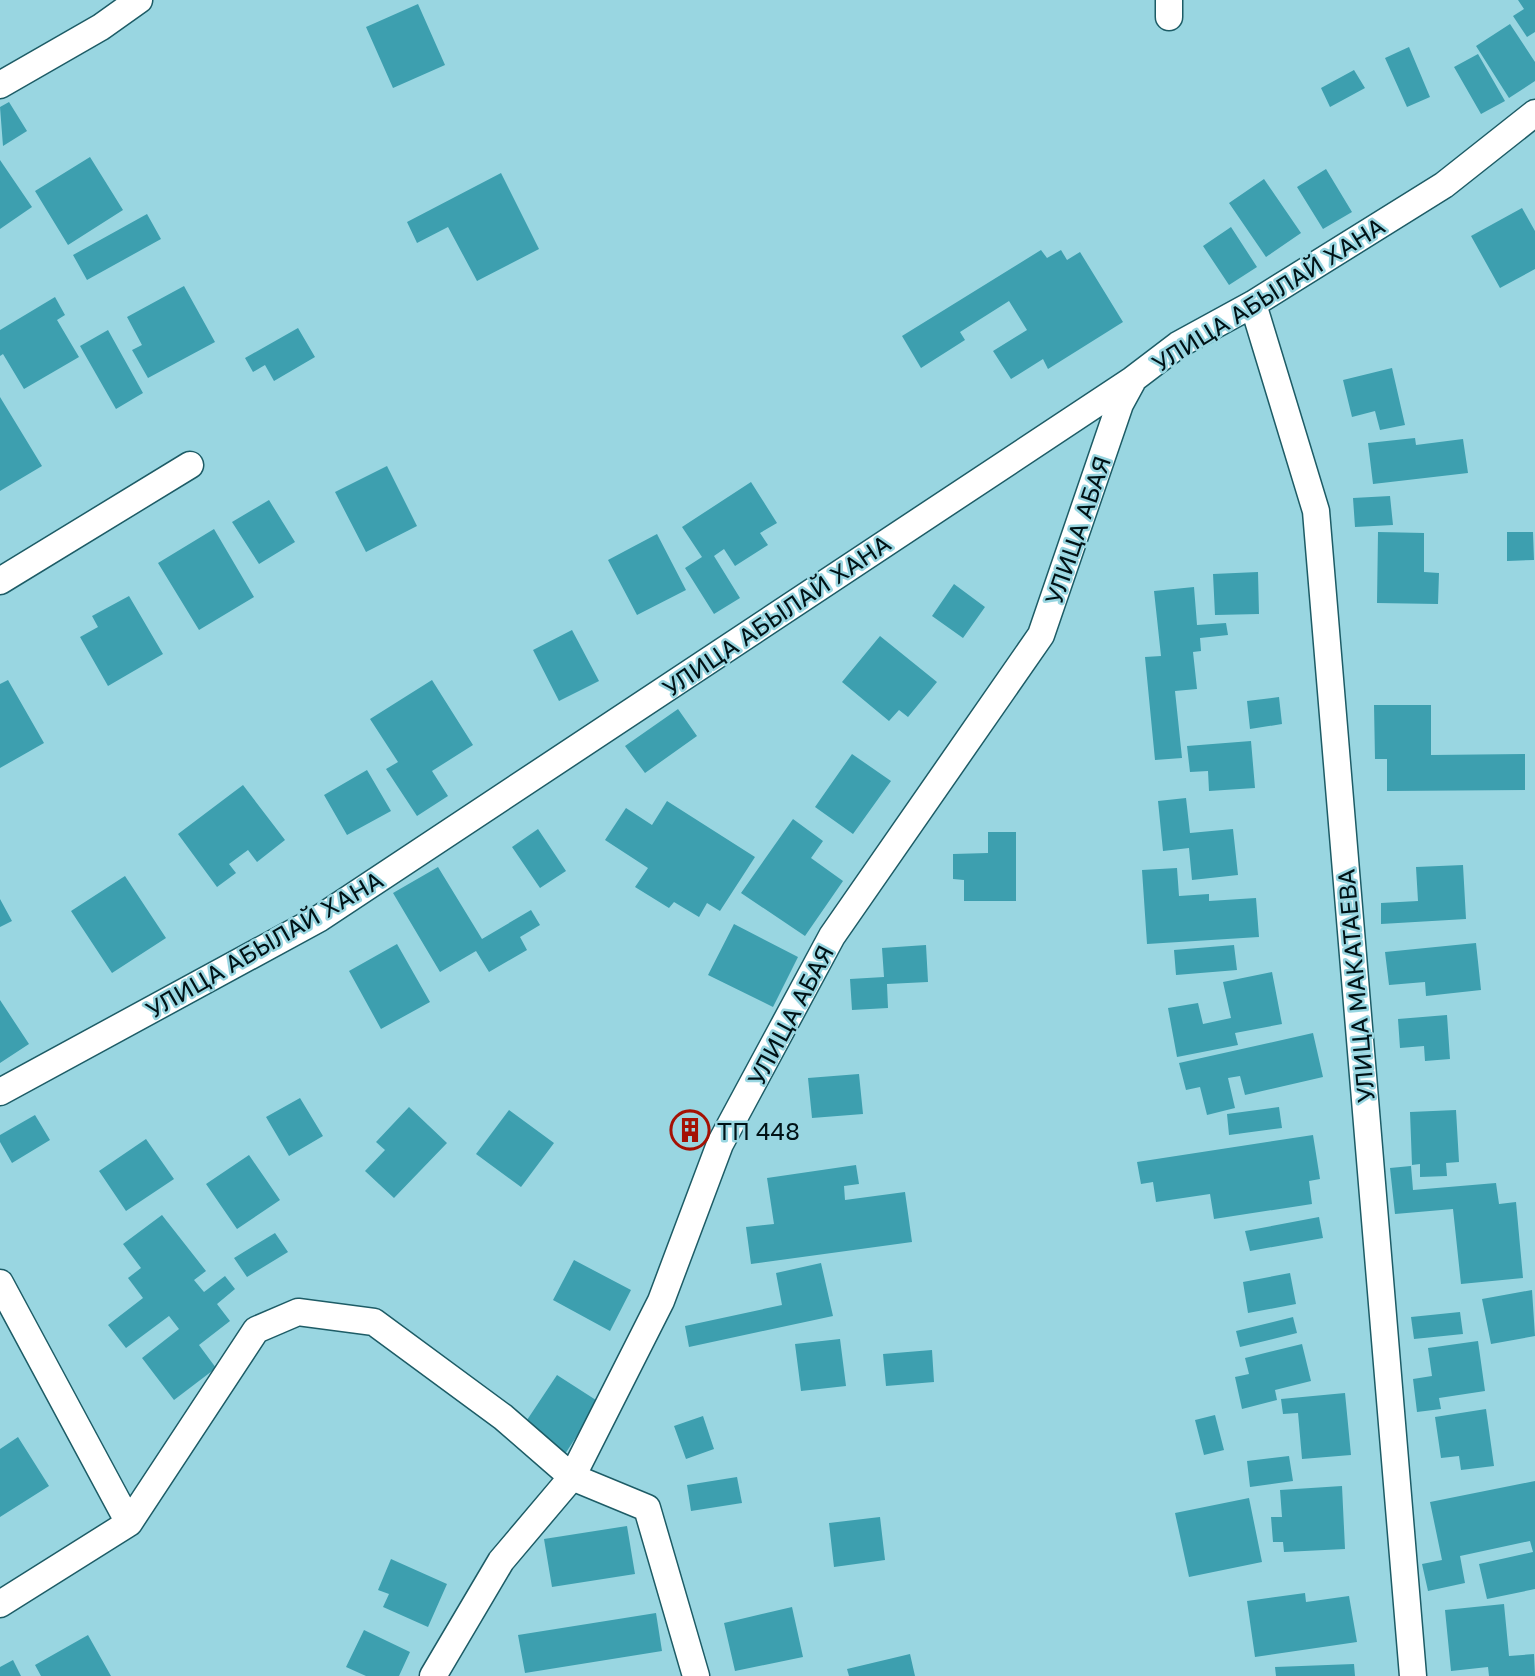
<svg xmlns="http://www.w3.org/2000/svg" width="1535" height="1676" font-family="'Golos Text',sans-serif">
	<rect width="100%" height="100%" fill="#99d6e1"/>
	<!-- building -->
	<path fill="#3d9faf" d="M1518,0H1535V32L1527,37L1513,16L1524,9Z
		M418,4L445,65L393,88L366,27Z
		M1510,24L1535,62V81L1509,98L1476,46Z
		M1409,47L1430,97L1407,107L1385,58Z
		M1478,54L1505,101L1481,114L1454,67Z
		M1354,70L1365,88L1330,107L1321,88Z
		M9,102L27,131L3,146L0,107Z
		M90,157L123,210L68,245L35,191Z
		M0,160L32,207L0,229Z
		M1326,169L1352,212L1323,229L1297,187Z
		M501,173L539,249L477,281L448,227L417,243L407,222Z
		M1264,179L1301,233L1266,257L1229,203Z
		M1522,208L1535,231V269L1500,288L1471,236Z
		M147,214L161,239L87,280L73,255Z
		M1231,227L1257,267L1229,285L1203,246Z
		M1041,250L1047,258L1061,250L1067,260L1080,252L1123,322L1048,369L1043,359L1011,379L993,351L1027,330L1009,301L960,332L965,340L921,368L902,336Z
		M184,286L215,342L148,378L132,350L142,345L127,317Z
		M55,297L65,315L57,320L79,357L24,389L3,354L0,356V330Z
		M298,328L315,357L274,381L265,365L253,372L245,358Z
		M108,330L143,393L116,409L80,346Z
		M1392,368L1405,425L1380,430L1375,411L1352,417L1343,380Z
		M0,397L42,466L0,491Z
		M1415,438L1416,445L1463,439L1468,473L1373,484L1368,443Z
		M387,466L417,526L366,552L335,492Z
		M751,482L777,523L760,533L768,545L735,566L724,549L714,556L740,598L714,614L685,568L702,557L682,527Z
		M1390,496L1393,525L1355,527L1353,498Z
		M269,500L295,542L259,564L232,522Z
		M214,529L254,597L199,630L158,563Z
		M1378,532L1424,533V572L1439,573L1438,604L1377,603Z
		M1507,532H1533L1534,560L1507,561Z
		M657,534L686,590L637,615L608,560Z
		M1258,572L1259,614L1215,615L1213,574Z
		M954,584L985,607L963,638L932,616Z
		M1194,587L1197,625L1226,623L1228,635L1200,638L1201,651L1193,652L1197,689L1175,691L1182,758L1155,760L1145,657L1161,656L1154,591Z
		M129,596L163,654L108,686L80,637L98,627L92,616Z
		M572,630L599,681L559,701L533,650Z
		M880,636L937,682L908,717L899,710L889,721L842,682Z
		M8,680L44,743L0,768V684Z
		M432,680L473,745L432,771L448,796L417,816L386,769L398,762L370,719Z
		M1279,697L1282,724L1250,729L1247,701Z
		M1374,705H1431V755L1525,754V790L1387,791V759H1375Z
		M678,709L697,736L645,773L625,746Z
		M1251,741L1255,788L1209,791L1208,771L1190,772L1187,746Z
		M852,754L891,781L853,834L815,807Z
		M367,770L391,811L347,835L324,795Z
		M243,785L285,840L257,862L248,850L229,864L236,873L217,887L178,834Z
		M1186,798L1190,833L1233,829L1238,875L1192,880L1189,848L1163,851L1158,801Z
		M667,801L755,857L720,911L707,903L699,917L674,902L669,908L635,887L648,868L605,840L626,808L652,825Z
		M793,819L823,841L811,858L843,881L805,936L741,893Z
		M538,829L566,871L540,888L512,847Z
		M988,832H1016V901H964V880L953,879V854L988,853Z
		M1463,865L1466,919L1381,924V903L1418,901L1416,867Z
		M438,867L482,939L531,910L540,925L520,937L527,950L489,972L476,951L440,972L393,893Z
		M1177,868L1179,896L1209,894V901L1256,898L1259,937L1147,944L1142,870Z
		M125,876L166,938L112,973L71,911Z
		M0,899L12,921L0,927Z
		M734,924L798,957L773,1007L708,975Z
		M1476,943L1481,990L1426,996L1425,982L1389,985L1385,952Z
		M397,944L430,1002L381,1029L349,971Z
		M926,945L928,982L887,984L888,1008L852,1010L850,979L884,977L882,948Z
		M1234,945L1237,970L1176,975L1174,950Z
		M1272,972L1282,1024L1235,1033L1238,1045L1177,1057L1168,1008L1198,1003L1203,1024L1231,1018L1223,982Z
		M0,1000L29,1044L0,1063Z
		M1447,1015L1450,1059L1425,1061L1424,1046L1400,1048L1398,1019Z
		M1313,1033L1323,1077L1245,1095L1240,1076L1228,1078L1235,1108L1207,1115L1200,1087L1186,1090L1179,1063Z
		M859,1074L863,1114L812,1118L808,1078Z
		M300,1098L323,1136L289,1156L266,1117Z
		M409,1107L447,1143L394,1198L365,1171L385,1150L376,1142Z
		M1279,1107L1282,1128L1229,1135L1227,1114Z
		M509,1110L554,1143L521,1187L476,1154Z
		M1456,1110L1459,1162L1446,1163L1447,1176L1420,1177V1164L1412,1165L1410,1112Z
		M35,1115L50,1140L12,1163L0,1142V1135Z
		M681,1117L706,1126L700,1143L675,1133Z
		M1313,1135L1320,1179L1309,1181L1312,1204L1214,1219L1210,1194L1156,1202L1153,1182L1141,1184L1137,1162Z
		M146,1139L174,1179L126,1211L99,1171Z
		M249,1155L280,1200L237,1229L206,1184Z
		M856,1165L859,1184L844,1186L845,1200L905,1192L912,1242L751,1264L746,1227L774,1224L767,1178Z
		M1411,1166L1413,1190L1496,1183L1499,1204L1516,1202L1523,1278L1461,1284L1453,1209L1395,1214L1390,1168Z
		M162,1215L206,1271L194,1280L204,1292L225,1276L235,1289L217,1304L230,1321L199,1345L216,1368L174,1400L142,1358L179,1329L169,1316L126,1348L108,1325L143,1298L128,1278L141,1268L123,1244Z
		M1319,1217L1323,1238L1250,1251L1245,1231Z
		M275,1233L288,1252L247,1277L234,1258Z
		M574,1260L631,1290L610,1331L553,1300Z
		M821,1263L833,1316L689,1347L685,1326L782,1305L776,1273Z
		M1290,1273L1296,1304L1248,1313L1243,1282Z
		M1532,1290L1535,1336L1491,1344L1482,1299Z
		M1460,1312L1463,1334L1414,1339L1411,1317Z
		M1293,1317L1297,1333L1240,1347L1236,1331Z
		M840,1339L846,1386L801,1391L795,1344Z
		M1478,1341L1485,1391L1439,1398L1441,1409L1417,1412L1413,1379L1432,1376L1428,1348Z
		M1302,1344L1311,1381L1275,1390L1277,1400L1242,1409L1235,1377L1249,1374L1245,1358Z
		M932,1350L934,1382L886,1386L883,1354Z
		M557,1375L599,1402L565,1454L523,1426Z
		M1345,1393L1351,1455L1302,1459L1298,1413L1283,1414L1281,1399Z
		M1486,1409L1494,1466L1461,1470L1459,1456L1441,1458L1435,1417Z
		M1215,1415L1224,1450L1204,1455L1195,1420Z
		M703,1416L714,1449L686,1459L674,1426Z
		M18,1437L49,1486L0,1517V1449Z
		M1289,1456L1293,1481L1250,1487L1247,1461Z
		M737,1477L742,1503L691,1511L687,1485Z
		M1535,1481V1589L1487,1599L1479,1564L1533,1552L1530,1541L1460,1556L1465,1583L1428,1591L1422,1564L1442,1560L1430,1502Z
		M1342,1486L1345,1549L1284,1552L1283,1542H1273L1271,1517H1282L1280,1490Z
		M1249,1498L1262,1562L1189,1577L1175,1513Z
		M880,1517L885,1560L834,1567L829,1523Z
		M627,1526L635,1574L552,1587L544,1539Z
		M391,1559L447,1584L428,1627L383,1607L389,1594L378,1590Z
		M1305,1593L1306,1602L1349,1596L1357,1642L1255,1657L1247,1601Z
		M1504,1604L1509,1656L1534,1654L1535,1676H1489L1488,1667L1451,1671L1445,1610Z
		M792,1607L803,1657L735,1671L724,1623Z
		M656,1613L662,1651L525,1673L518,1635Z
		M364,1630L410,1652L399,1676H366L346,1667Z
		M88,1635L111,1676H41L35,1665Z
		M910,1654L915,1676H849L847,1669Z
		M13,1660L21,1676H0V1667Z
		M1354,1664L1355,1676H1276L1275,1667Z"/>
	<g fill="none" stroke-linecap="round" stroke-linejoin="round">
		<!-- street casing -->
		<g stroke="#1d5c66" stroke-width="29">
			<path id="street" d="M1169,17V0
				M0,85L101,27L139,0
				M1253,304L1316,511L1413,1676
				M0,581L190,465
				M0,1092L320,918L1132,380L1178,345L1253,304L1444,185L1535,113
				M0,1283L129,1523
				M0,1604L129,1523L256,1330L298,1312L374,1322L503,1417L572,1477L647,1508L696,1676
				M433,1676L501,1561L572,1477L661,1301L720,1144L832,936L1041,635L1120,404L1132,382"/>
		</g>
		<!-- street -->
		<use href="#street" stroke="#fff" stroke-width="26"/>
	</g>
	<!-- icons -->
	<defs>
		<g id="building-ring" transform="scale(2.0125)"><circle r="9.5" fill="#99d6e1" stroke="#a51104" stroke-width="1.5"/><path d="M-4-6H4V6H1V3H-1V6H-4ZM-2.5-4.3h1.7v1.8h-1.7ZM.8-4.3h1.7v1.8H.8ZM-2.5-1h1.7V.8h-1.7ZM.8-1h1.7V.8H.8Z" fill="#a51104"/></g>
	</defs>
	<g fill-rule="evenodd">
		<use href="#building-ring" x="690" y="1130"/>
	</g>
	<g text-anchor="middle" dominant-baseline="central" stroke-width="5" stroke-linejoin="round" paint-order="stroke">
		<!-- street labels -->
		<g font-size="24" fill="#001216" stroke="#99d6e1">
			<text transform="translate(1268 294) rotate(-32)">УЛИЦА АБЫЛАЙ ХАНА</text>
			<text transform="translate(1077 530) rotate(-71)">УЛИЦА АБАЯ</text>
			<text transform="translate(776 615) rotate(-34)">УЛИЦА АБЫЛАЙ ХАНА</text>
			<text transform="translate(264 944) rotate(-30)">УЛИЦА АБЫЛАЙ ХАНА</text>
			<text transform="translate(1355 986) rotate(-95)">УЛИЦА МАКАТАЕВА</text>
			<text transform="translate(790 1015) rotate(-62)">УЛИЦА АБАЯ</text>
		</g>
		<!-- poi labels -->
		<g font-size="24" fill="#001216" stroke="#99d6e1" text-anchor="start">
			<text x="717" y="1130">ТП 448</text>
		</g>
	</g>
</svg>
